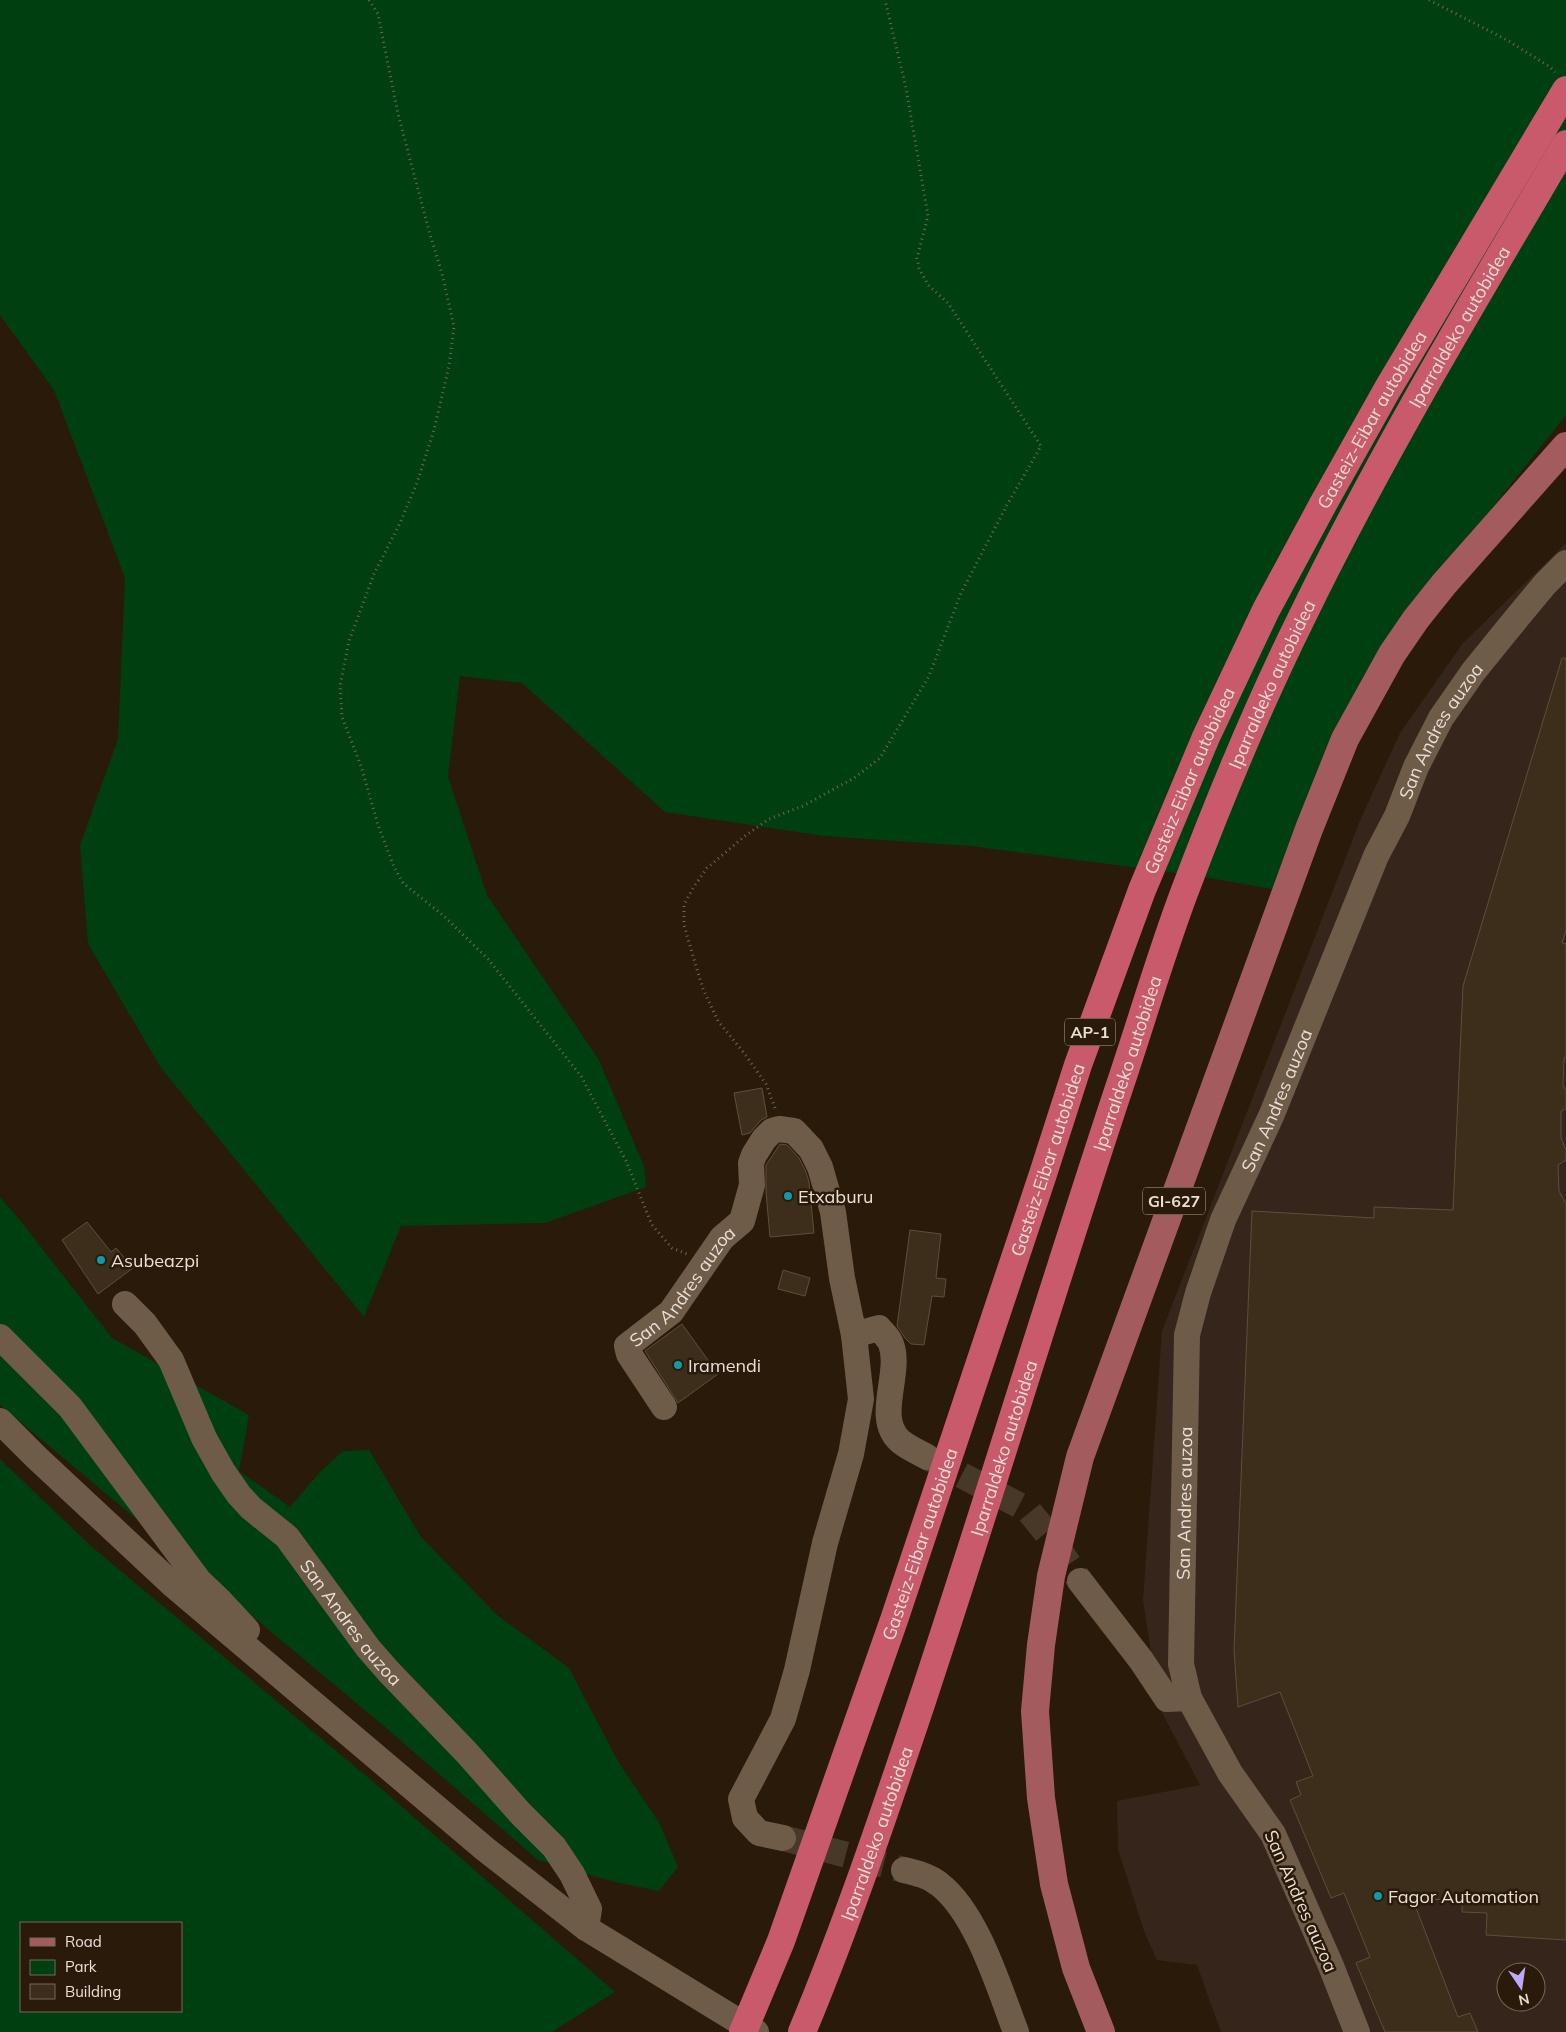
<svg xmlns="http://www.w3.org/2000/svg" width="1566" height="2032" font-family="Mulish,sans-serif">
	<rect width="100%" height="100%" fill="#2a1a09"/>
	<!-- industrial -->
	<path fill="#35251b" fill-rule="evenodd" d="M1566,543V2032H1221L1197,1965L1157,1960L1144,1931L1118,1849L1117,1801L1200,1785L1159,1707L1143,1600L1162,1331L1361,818L1400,733L1463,643ZM1506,1972H1536V2002H1506Z"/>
	<!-- green -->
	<path fill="#003f0f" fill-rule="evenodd" d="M0,0H1566V415L1432,584L1365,675L1321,773L1300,894L1192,875L970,846L824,836L665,812L522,683L460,676L448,777L487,895L599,1060L644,1166L646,1187L545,1223L401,1226L364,1317L161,1068L88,944L80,845L118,739L125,578L54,390L0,315Z
		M0,1197L23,1224L112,1338L249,1415L239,1471L290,1507L319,1473L343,1451L369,1450L421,1537L497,1615L569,1668L619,1763L660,1824L678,1867L659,1891L615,1882L538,1860L385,1727L0,1405Z
		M0,1459L91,1546L370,1779L615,1992L552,2032H0ZM181,1923V2011H21V1923Z"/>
	<!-- building -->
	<path fill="#3d2d1b" stroke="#604e3b" d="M1562,658H1566V931L1562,943L1566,944V1058H1564L1563,1086L1566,1090V1109L1561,1111V1138L1566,1150V1160L1558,1165L1559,1191L1566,1204V1940L1486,1935L1487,1913L1462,1912V1899L1413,1900L1458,2017L1470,2013L1478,2032H1385L1356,1963L1370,1957L1344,1893L1331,1898L1290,1800L1301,1795L1296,1782L1313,1776L1280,1692L1238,1707L1234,1650L1252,1211L1374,1218V1207L1453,1210L1463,986Z
		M762,1088L767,1117L761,1120L750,1133L742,1135L734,1093Z
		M780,1144L787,1145L799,1158L806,1172L809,1182L814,1233L770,1237L766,1192V1165Z
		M87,1222L111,1252L116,1248L133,1268L98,1294L62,1240Z
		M910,1230L941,1234L936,1278L946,1279L944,1297L932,1296L924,1345L911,1344L905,1338L897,1326Z
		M783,1270L810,1278L805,1296L778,1289Z
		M682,1324L718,1374L678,1403L645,1351Z"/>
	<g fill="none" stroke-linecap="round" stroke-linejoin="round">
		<!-- minor-tunnel -->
		<path stroke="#473828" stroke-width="26" stroke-dasharray="26 13" stroke-linecap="butt" d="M927,1457L1028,1510L1054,1542L1080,1581
			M783,1838L904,1870"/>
		<!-- path -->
		<path stroke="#736557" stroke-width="3" stroke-dasharray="1 4" stroke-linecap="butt" d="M369,0L378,14L398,114L429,231L443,277L454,327L449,366L434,430L417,483L400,523L374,574L349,641L340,686L342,717L361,766L378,825L394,867L403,883L445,917L488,959L581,1076L626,1161L652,1225L672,1248L687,1254
			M1429,0L1507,40L1550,67L1555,72
			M775,1108L766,1084L744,1053L718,1021L703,989L693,956L684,925V905L693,888L707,868L745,836L769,819L803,806L854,778L880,758L929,676L961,593L1007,505L1041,446L948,303L928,285L919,268L917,258L928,216L906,88L885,0"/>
		<!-- minor -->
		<g stroke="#6e5c49" stroke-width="26">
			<path id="s1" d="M125,1304L145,1324L171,1360L204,1438L223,1472L239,1495L251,1508L287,1537L368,1648L389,1672L467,1753L521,1814L554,1847L572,1874L589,1909L586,1928"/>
			<path d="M0,1337L70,1407L199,1581L221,1602L247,1630"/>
			<path id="s2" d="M664,1407L629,1354L627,1346L671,1312L722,1238L742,1221L752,1185L751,1163L754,1155L764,1139L772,1131L779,1129L794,1131L811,1149L820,1167L833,1212L842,1278L854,1335L879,1328C883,1333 889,1338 891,1344C902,1373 874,1418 900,1441C908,1448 919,1452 927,1457"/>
			<path d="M0,1421L37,1458L172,1584L485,1849L586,1928L756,2032"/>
			<path d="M1080,1581L1141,1660L1167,1699L1189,1698"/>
			<path d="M783,1838L759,1833L745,1818L741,1799L783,1719L797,1670L825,1543L851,1454L861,1399L854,1335"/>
			<path d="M904,1870C917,1873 929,1876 939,1884C977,1913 999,1988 1016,2032"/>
			<path id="s3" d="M1357,2032L1331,1966L1273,1834L1230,1773L1189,1698L1181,1664L1187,1335L1198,1293L1223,1220L1272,1114L1376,856L1397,816L1416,767L1441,718L1473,672L1507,630L1545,584L1566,563"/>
		</g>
		<!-- major -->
		<path stroke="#a45b5e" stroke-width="28" d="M1101,2032L1076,1968L1054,1884L1041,1798L1035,1711L1041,1645L1051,1576L1080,1457L1309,829L1345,739L1392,654L1416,619L1444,584L1566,446"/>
		<!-- highway -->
		<g stroke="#c85a6c" stroke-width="28">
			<path id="s4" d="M743,2032L781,1941L894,1620L1043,1174L1078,1065L1142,890L1206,737L1266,610L1322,506L1387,390L1566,90"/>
			<path id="s5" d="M802,2032C847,1924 884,1814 921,1704C989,1499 1051,1292 1119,1088C1141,1023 1160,957 1184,893C1219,800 1257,708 1301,619C1380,456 1474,300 1566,144"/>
		</g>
	</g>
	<!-- markers -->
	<g fill="#0f9aa8" stroke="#2a1a09" stroke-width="2">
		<circle cx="788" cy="1196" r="5"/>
		<circle cx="101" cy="1260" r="5"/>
		<circle cx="678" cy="1365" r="5"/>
		<circle cx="1378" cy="1896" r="5"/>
	</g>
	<g text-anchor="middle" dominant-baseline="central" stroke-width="5" stroke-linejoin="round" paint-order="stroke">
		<!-- shield labels -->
		<g fill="#2a1a09" stroke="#b0a498" stroke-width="1">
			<rect x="1065" y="1018.5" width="50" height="27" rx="4"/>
			<rect x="1143" y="1187.5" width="62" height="27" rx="4"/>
		</g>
		<g font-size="16" font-weight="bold" fill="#eadfd5">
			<text x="1090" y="1032">AP-1</text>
			<text x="1174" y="1201">GI-627</text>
		</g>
		<!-- street labels -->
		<g font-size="18" fill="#eadfd5" stroke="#2a1a09">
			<text stroke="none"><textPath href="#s5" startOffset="1832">Iparraldeko autobidea</textPath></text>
			<text stroke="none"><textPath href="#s4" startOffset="1734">Gasteiz-Eibar autobidea</textPath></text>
			<text stroke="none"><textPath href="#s5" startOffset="1428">Iparraldeko autobidea</textPath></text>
			<text stroke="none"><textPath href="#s3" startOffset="1396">San Andres auzoa</textPath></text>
			<text stroke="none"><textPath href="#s4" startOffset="1329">Gasteiz-Eibar autobidea</textPath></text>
			<text stroke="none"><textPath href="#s5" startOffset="1022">Iparraldeko autobidea</textPath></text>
			<text stroke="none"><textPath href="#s3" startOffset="991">San Andres auzoa</textPath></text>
			<text stroke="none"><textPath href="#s4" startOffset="924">Gasteiz-Eibar autobidea</textPath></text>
			<text stroke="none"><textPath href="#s2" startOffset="154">San Andres auzoa</textPath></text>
			<text stroke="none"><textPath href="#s5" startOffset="618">Iparraldeko autobidea</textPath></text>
			<text stroke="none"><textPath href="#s3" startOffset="571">San Andres auzoa</textPath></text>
			<text stroke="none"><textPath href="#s4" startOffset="519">Gasteiz-Eibar autobidea</textPath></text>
			<text stroke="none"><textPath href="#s1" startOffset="395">San Andres auzoa</textPath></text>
			<text stroke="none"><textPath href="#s5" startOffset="212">Iparraldeko autobidea</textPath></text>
			<text transform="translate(1301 1901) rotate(66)">San Andres auzoa</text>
		</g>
		<!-- poi labels -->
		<g font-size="18" fill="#eadfd5" stroke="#2a1a09" text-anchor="start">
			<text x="798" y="1196">Etxaburu</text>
			<text x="111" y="1260">Asubeazpi</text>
			<text x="688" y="1365">Iramendi</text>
			<text x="1388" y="1896">Fagor Automation</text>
		</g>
	</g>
	<!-- legend -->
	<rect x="20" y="1922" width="162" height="90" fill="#2a1a09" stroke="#77695b"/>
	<rect x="30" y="1938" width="25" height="8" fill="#a45b5e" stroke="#77695b"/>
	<text x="65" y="1947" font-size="15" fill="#eadfd5">Road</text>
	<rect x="30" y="1960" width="25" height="15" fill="#003f0f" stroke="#77695b"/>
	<text x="65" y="1972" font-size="15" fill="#eadfd5">Park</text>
	<rect x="30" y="1984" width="25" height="15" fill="#3d2d1b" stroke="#77695b"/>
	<text x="65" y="1997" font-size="15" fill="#eadfd5">Building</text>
	<!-- north arrow -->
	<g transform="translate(1521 1987) rotate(167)"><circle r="24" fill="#2a1a09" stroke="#77695b"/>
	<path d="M0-4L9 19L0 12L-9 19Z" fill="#bbaaf6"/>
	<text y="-8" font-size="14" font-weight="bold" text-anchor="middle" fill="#eadfd5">N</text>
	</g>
</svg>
